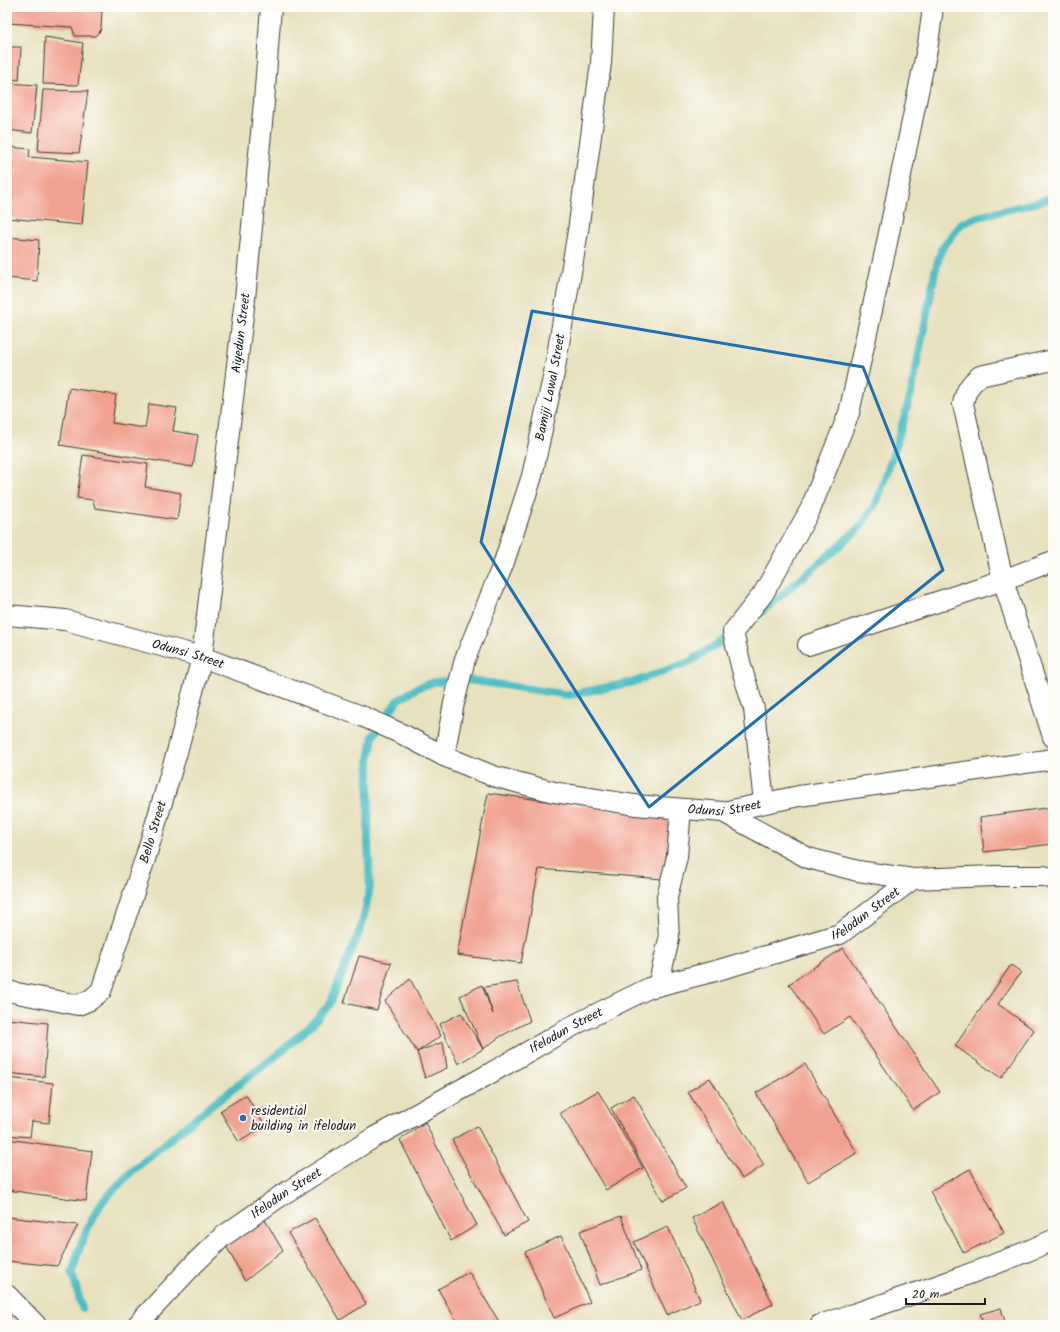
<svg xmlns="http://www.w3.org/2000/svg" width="1060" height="1332" font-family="Kalam,sans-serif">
	<rect width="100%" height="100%" fill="#fdfcf7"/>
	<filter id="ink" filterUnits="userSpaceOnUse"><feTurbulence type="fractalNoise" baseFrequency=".025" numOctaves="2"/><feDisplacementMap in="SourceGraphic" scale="8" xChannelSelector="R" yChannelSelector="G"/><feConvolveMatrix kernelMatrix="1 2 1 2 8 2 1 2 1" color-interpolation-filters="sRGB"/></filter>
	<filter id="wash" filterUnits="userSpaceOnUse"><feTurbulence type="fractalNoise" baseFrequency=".012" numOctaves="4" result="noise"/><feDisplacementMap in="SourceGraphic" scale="16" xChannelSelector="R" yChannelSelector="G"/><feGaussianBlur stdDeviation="0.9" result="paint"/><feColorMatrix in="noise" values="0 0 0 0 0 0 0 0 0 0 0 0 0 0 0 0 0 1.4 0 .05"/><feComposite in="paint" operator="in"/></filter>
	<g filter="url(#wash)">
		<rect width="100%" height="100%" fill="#e7e1be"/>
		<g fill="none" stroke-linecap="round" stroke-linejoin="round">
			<!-- stream -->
			<path stroke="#4ebdc3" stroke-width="8" d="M753,619L836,549L862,525L877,501L895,449L911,394L935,272L941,250L961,224L978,217L1042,201L1053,196
				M82,1308L72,1273L78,1252L88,1227L102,1202L131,1172L199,1115L276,1056L312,1024L330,1004L362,925L370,888L368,841L369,760L373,736L397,701L417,688L434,682L469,680L569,695L634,682L689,662L733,634"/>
		</g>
		<g id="blocks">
			<!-- building -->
			<path fill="#f1a18f" d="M7,7H102L101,30L95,36H75L72,27L7,23Z
				M45,37L83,43L78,85L43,84Z
				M7,47H21L19,80L7,79Z
				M7,83L37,85L32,133L7,130Z
				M43,90L88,91L79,153L38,151Z
				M7,147L30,149L29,157L88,162L82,225L7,218Z
				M7,237L39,240L37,281L7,278Z
				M69,388L116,395L112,423L145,428L149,404L177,408L173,431L198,435L193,467L60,445Z
				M83,455L148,464L145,487L181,493L177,520L95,508L93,500L77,498Z
				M488,793L672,818L663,879L539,869L521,963L457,955Z
				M1053,807V844L984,852L980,817Z
				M843,948L940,1092L913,1110L850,1017L824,1034L789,984Z
				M359,956L391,963L377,1010L344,1003Z
				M1011,965L1021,972L998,1004L1034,1030L1001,1078L955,1046Z
				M410,979L441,1036L417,1052L385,1001Z
				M517,982L530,1021L501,1036L483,1049L460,996L482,985L493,1014L484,987Z
				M461,1013L483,1049L458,1064L440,1024Z
				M7,1019L48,1023L44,1077L7,1073Z
				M443,1042L447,1068L425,1078L417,1052Z
				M805,1064L857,1153L808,1182L756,1093Z
				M7,1078L53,1083L49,1123L32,1121L30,1137L7,1135Z
				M710,1078L764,1165L742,1179L688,1092Z
				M598,1091L643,1168L606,1190L560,1113Z
				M246,1095L265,1126L239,1142L220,1111Z
				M634,1095L686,1188L663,1201L611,1108Z
				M425,1122L449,1172L477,1225L451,1241L400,1140Z
				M477,1126L528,1222L504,1235L452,1140Z
				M7,1139L92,1151L86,1201L7,1190Z
				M970,1169L1004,1233L964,1253L930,1191Z
				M723,1202L773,1304L742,1320L692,1218Z
				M621,1216L641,1270L600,1285L580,1231Z
				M7,1217L78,1225L57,1266L7,1261Z
				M315,1218L366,1304L340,1320L288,1233Z
				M265,1220L283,1251L245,1281L225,1244Z
				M668,1227L700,1300L667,1315L634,1242Z
				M561,1236L590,1302L554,1318L525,1252Z
				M469,1272L501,1325H459L438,1289Z
				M1001,1308L1006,1325H984L980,1314Z"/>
		</g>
	</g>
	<g filter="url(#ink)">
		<use href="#blocks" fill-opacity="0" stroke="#3a3a34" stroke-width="1"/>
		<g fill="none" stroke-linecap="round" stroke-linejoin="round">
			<!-- street casing -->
			<g stroke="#3a3a34" stroke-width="22">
				<g id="street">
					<path d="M1053,360L980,376C969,385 966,390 963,404L1003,580L1053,737"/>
					<path id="s1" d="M7,615L65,620L202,657L364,717L404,735L444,756L493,776L554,792L635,805L723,812L799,796L1053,759"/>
					<path d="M808,645L1003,580L1053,561"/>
					<path id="s2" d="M444,756L454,703L465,659L504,562L532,476L554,373L578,231L601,63L604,7"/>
					<path d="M764,803L754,709L741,666L733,632L763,594L810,510L849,413L885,252L928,44L933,7"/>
					<path d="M723,812L808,858L858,871L913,879"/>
					<path d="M658,986L669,939L667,897L677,857L681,809"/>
					<path id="s3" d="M7,991L78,1005L90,1000L101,991L146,856L177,752L202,657L245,299L264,102L271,7"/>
					<path d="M7,1295L36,1325"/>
					<path id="s4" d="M137,1325L195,1263L222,1237L282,1195L373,1138L482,1078L578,1023L649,988L715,971L840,934L913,879L995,876H1044L1053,879"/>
					<path d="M820,1325C898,1299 977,1274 1053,1240"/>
				</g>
			</g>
			<!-- street -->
			<use href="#street" stroke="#fff" stroke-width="20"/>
		</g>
	</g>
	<!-- marked area -->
	<path fill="none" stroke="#1f6fb2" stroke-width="3" stroke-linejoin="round" d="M532,311L863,367L943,570L649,807L481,542Z"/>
	<!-- markers -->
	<circle fill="#1f6fb2" stroke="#fdfcf7" stroke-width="1.5" cx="243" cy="1118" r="4"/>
	<g text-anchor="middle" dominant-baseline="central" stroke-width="4" stroke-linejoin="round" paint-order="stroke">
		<!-- street labels -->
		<g font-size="13" fill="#1c1c1c" stroke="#fdfcf7">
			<text stroke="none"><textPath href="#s3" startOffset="775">Aiyedun Street</textPath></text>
			<text stroke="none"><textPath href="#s2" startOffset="385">Bamiji Lawal Street</textPath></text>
			<text stroke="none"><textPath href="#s1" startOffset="186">Odunsi Street</textPath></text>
			<text stroke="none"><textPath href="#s1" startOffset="750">Odunsi Street</textPath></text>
			<text stroke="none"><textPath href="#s3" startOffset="267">Bello Street</textPath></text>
			<text stroke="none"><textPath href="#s4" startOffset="848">Ifelodun Street</textPath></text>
			<text stroke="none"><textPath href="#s4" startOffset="524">Ifelodun Street</textPath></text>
			<text stroke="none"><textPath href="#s4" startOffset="200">Ifelodun Street</textPath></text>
		</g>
		<!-- poi labels -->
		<g font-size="13" fill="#1c1c1c" stroke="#fdfcf7" text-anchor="start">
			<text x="251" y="1111">residential<tspan x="251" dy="15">building in ifelodun</tspan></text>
		</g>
	</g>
	<!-- margin -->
	<rect width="1060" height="1332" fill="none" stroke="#fdfcf7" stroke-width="24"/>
	<!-- scale -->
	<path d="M906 1298v6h79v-6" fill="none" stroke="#1c1c1c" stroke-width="2"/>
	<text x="912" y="1298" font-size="12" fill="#1c1c1c" stroke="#fdfcf7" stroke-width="3" paint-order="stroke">20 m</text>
</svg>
